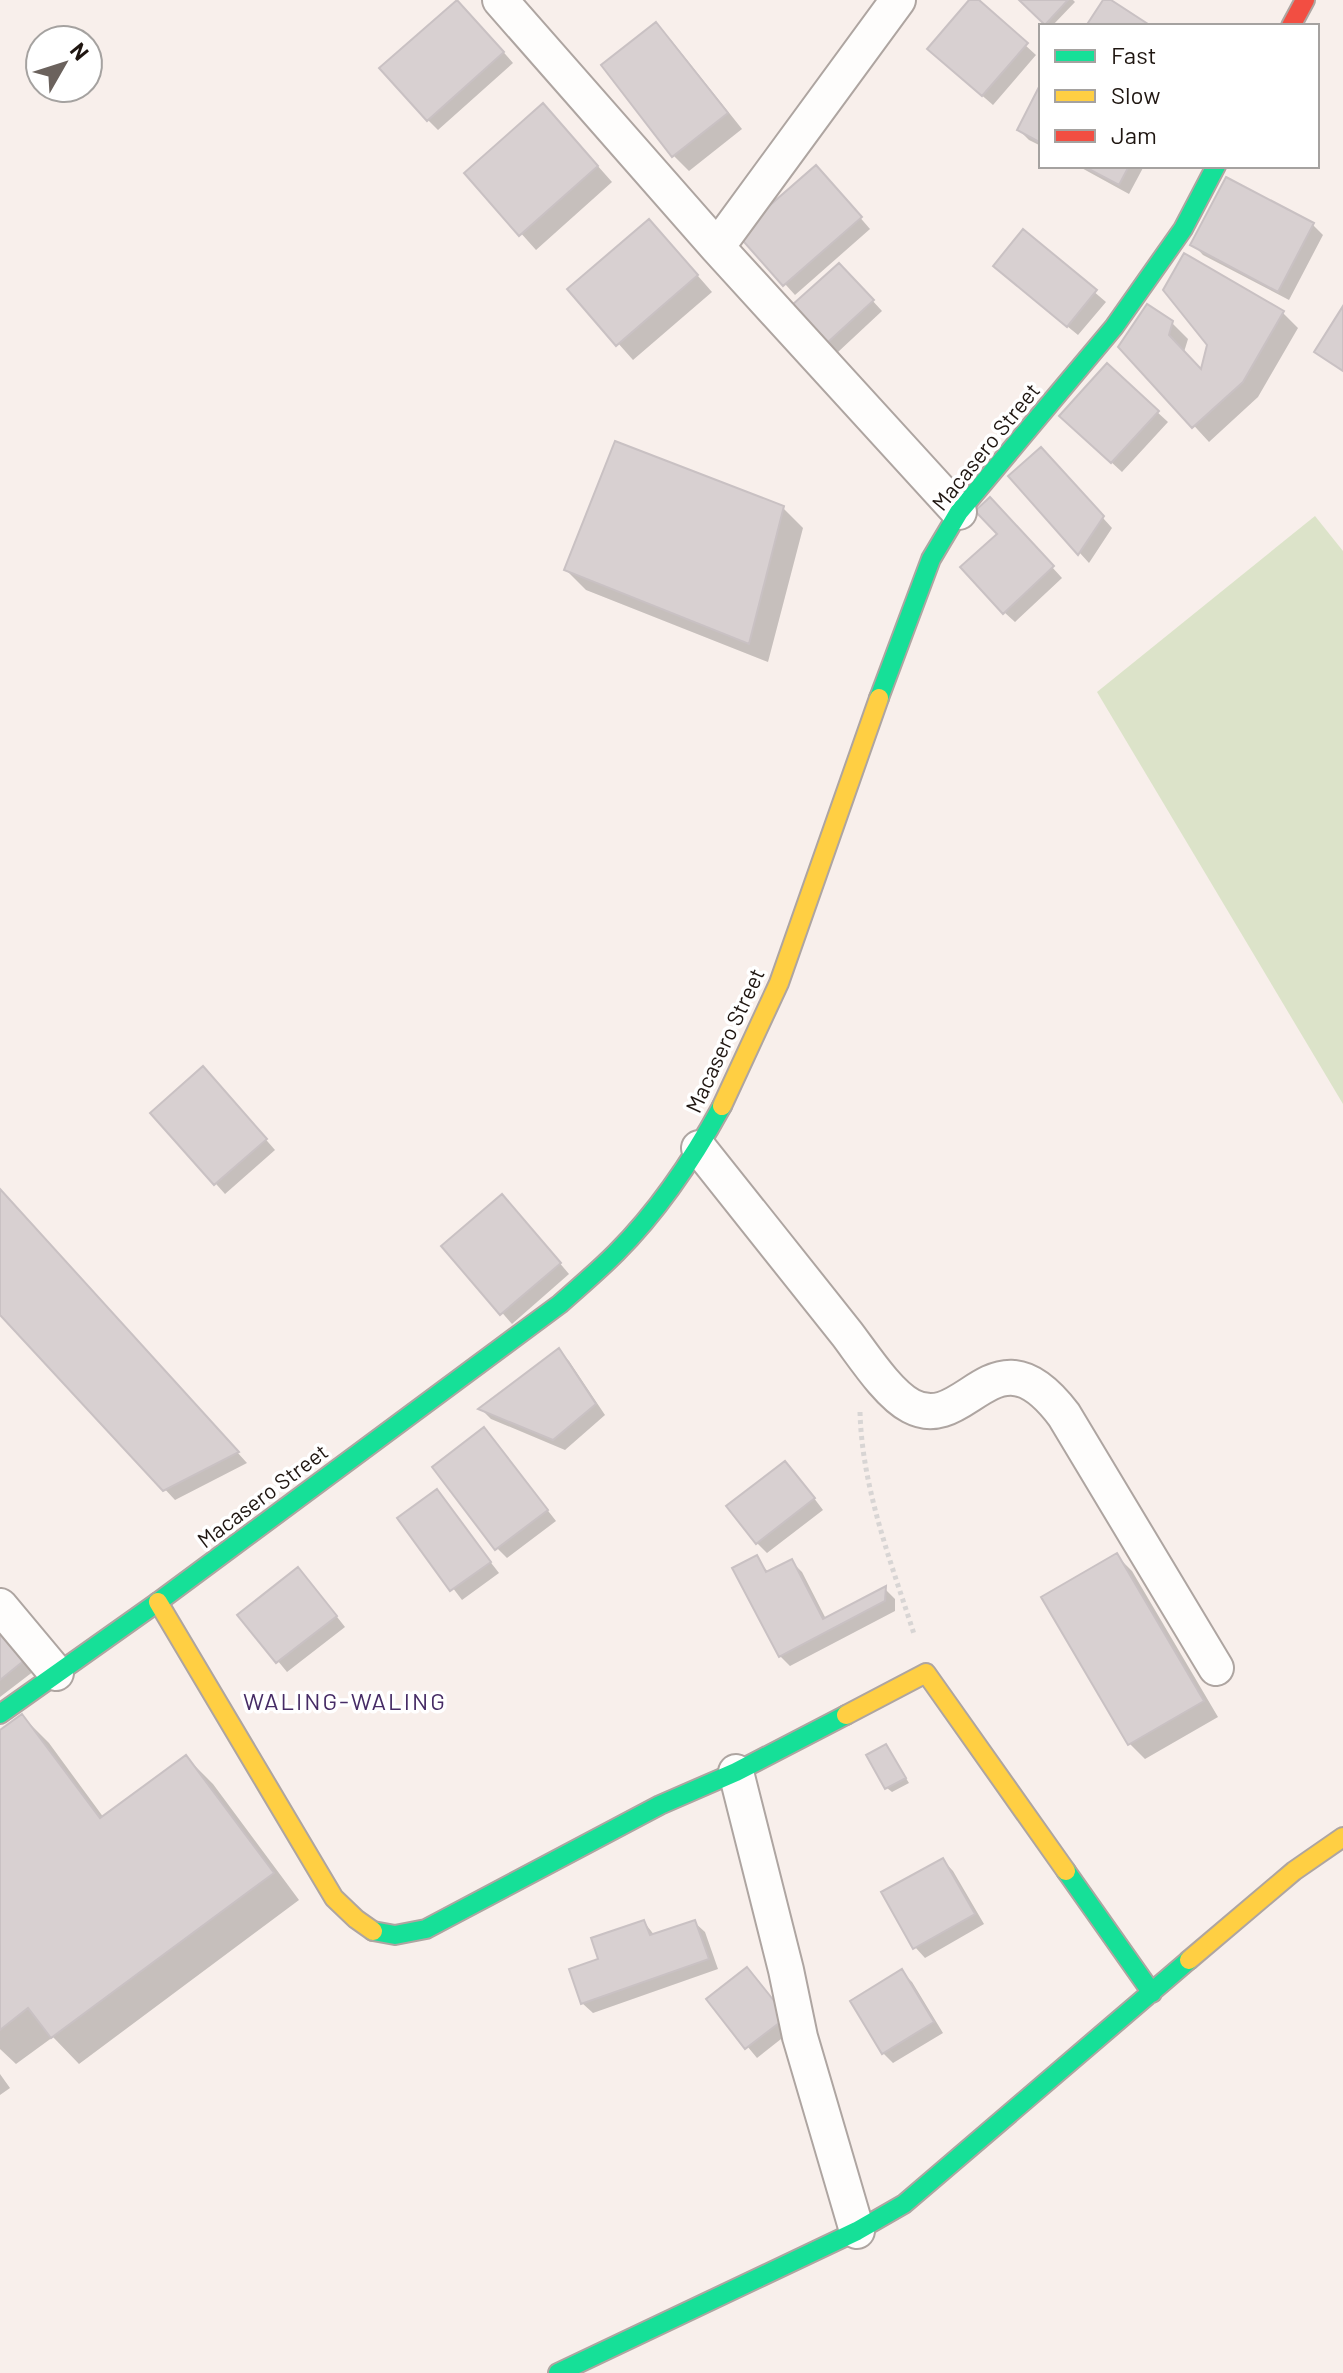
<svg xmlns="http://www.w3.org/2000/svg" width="1343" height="2373" font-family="Barlow,sans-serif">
	<rect width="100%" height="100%" fill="#f8efeb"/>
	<!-- green -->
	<path fill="#dce3c9" d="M1315,516L1343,551V1104L1097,692Z"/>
	<!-- shadow -->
	<path fill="#0003" d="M972,0H976L1036,55L993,105L940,59Z
		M1021,0H1073L1075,2L1052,26H1049Z
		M468,12L513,63L438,130L428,120Z
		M656,25L671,40L742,129L689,171L674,156L604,66Z
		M1041,87V146L1029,140L1019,130Z
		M558,121L612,182L536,250L467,173Z
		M1078,166H1144L1129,194Z
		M826,178L870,229L795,295L740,234Z
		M1313,225L1323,235L1289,300L1203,255L1193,244Z
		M1024,232L1106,302L1078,335L1006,276Z
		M664,237L712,292L633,360L570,289Z
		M1185,256L1283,313L1298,328L1258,397L1209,442L1121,346L1172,323L1188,339L1184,352L1202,372L1209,344Z
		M849,275L882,311L838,352L828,342Z
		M1107,366L1168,422L1122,472L1072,426Z
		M1051,460L1112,528L1089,563L1011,477Z
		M783,508L803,528L768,662L586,590L566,570Z
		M1000,510L1062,578L1015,622L1004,612Z
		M213,1079L275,1150L225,1194L153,1113Z
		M0,1191L247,1463L175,1500L0,1312Z
		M512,1207L569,1274L512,1324L444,1246Z
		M559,1351L569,1361L605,1415L565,1450L491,1419L481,1409Z
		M484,1429L556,1521L507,1558L497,1548Z
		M795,1473L823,1510L767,1553L757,1543Z
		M436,1492L499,1573L462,1600L400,1518Z
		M1117,1556L1132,1571L1218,1717L1145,1759L1130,1744L1044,1598Z
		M756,1558L769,1573L792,1562L802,1572L826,1619L885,1589L895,1599V1611L790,1666L780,1656Z
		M308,1580L345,1627L287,1672L240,1615Z
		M0,1629L34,1671L0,1697Z
		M22,1716L49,1743L104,1818L186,1757L213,1784L299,1900L79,2064L53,2037L16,2064L0,2049V1733Z
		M886,1746L909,1783L892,1792L887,1788Z
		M943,1860L953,1871L984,1924L925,1958L915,1947Z
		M644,1922L655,1936L694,1922L705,1932L718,1969L593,2013L582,2003L600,1960Z
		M902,1972L912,1982L943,2033L893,2063L883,2053Z
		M757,1979L795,2028L757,2058L708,1999Z
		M0,2074L10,2088L0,2095Z"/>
	<!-- building -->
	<path fill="#d8d0d1" stroke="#c9c1c3" stroke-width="2" d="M457,0L504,52L427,121L379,68Z
		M969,0H979L1028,43L982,96L927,49Z
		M1019,0H1068L1045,25Z
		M1103,0H1111L1151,26H1086Z
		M656,22L728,113L672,157L601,65Z
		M1041,83V143L1017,130Z
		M543,103L598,166L519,236L464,173Z
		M816,165L862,217L783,286L737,234Z
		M1083,166H1129L1119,185Z
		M1226,177L1314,223L1278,292L1190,245Z
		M649,219L698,275L616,346L567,289Z
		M1023,229L1097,290L1067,327L993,266Z
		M1184,253L1284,311L1243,382L1192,428L1118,347L1147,304L1173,321L1169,335L1201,369L1207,345L1163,290Z
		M839,263L874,300L827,343L792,305Z
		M1343,306V371L1314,352Z
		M1107,363L1159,411L1111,463L1059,416Z
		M615,441L784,506L749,644L564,570Z
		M1041,447L1104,516L1078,555L1008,476Z
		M990,497L1054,566L1003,614L960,567L997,534L975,511Z
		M203,1066L267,1139L214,1185L150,1113Z
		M0,1189L239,1452L163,1491L0,1315Z
		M502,1194L561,1263L500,1315L441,1246Z
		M559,1348L596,1404L553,1440L478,1409Z
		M484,1427L548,1510L495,1550L432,1467Z
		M785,1461L815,1498L756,1544L726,1506Z
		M437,1489L491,1562L450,1591L397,1518Z
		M1117,1553L1204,1701L1128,1745L1041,1597Z
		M757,1555L766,1572L792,1559L823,1619L886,1586L885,1601L779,1657L732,1568Z
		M298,1567L337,1616L276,1663L237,1615Z
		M0,1627L26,1659L0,1680Z
		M22,1714L100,1818L186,1755L274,1873L51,2038L28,2008L0,2030V1730Z
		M886,1744L906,1778L885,1789L866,1755Z
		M943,1858L975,1914L913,1949L881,1892Z
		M644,1920L650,1935L695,1920L709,1959L581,2004L569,1969L598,1959L591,1938Z
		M747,1967L787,2017L745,2049L706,1999Z
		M902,1969L934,2022L882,2054L850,2001Z"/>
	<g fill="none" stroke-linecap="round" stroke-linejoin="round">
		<!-- street casing -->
		<g stroke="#aea5a1" stroke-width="38">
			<path id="street" d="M500,0L717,247L959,512
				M717,247L898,0
				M699,1148C748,1210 797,1272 847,1334C863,1355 888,1394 911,1406C967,1436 994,1322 1064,1415L1216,1668
				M0,1606L56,1673
				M736,1772L786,1970L800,2037L857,2231"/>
		</g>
		<!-- fast casing -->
		<g stroke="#aea5a1" stroke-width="22">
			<path id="fast" d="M879,698L931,559L959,512L1114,327L1183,229L1216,166
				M0,1714L158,1602L560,1304C579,1287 598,1271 616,1253C659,1210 693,1159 722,1106
				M1066,1871L1152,1993
				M373,1931L395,1935L426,1929L660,1805L736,1772L846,1715
				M558,2373L857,2231L904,2204L1189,1960"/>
		</g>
		<!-- slow casing -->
		<g stroke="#aea5a1" stroke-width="22">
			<path id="slow" d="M722,1106L779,983L879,698
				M158,1602L334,1898L356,1919L373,1931
				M846,1715L926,1673L1066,1871
				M1189,1960L1294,1871L1343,1837"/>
		</g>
		<!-- jam casing -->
		<g stroke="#aea5a1" stroke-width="22">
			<path id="jam" d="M1291,26L1305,0"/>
		</g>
		<!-- path -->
		<path stroke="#d8d5d4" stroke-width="5" stroke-dasharray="4 4" stroke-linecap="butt" d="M860,1412C862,1488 891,1562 914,1634"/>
		<!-- street -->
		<use href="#street" stroke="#fefdfc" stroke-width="34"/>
		<!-- fast -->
		<use href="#fast" stroke="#16e098" stroke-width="18"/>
		<!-- slow -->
		<use href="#slow" stroke="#ffcf43" stroke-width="18"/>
		<!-- jam -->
		<use href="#jam" stroke="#f24e42" stroke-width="18"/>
	</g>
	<g text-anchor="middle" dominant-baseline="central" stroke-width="7" stroke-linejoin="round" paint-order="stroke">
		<!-- street labels -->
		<g font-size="22" fill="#1f1611" stroke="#fff">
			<text transform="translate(985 446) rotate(-51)">Macasero Street</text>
			<text transform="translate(724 1040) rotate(-65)">Macasero Street</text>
			<text transform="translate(262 1495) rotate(-37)">Macasero Street</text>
		</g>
		<!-- neighbourhood labels -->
		<g font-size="24" letter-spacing="2" fill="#462b65" stroke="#fff">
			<text x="345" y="1700">WALING-WALING</text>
		</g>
	</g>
	<!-- legend -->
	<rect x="1039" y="24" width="280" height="144" fill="#ffffff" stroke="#a5a2a0" stroke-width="2"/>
	<rect x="1055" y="50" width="40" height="12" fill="#16e098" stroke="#a5a2a0" stroke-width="2"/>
	<text x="1111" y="64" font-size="24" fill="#1f1611">Fast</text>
	<rect x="1055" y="90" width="40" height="12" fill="#ffcf43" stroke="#a5a2a0" stroke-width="2"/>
	<text x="1111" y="104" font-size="24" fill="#1f1611">Slow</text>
	<rect x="1055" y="130" width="40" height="12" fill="#f24e42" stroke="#a5a2a0" stroke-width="2"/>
	<text x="1111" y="144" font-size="24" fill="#1f1611">Jam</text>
	<!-- north arrow -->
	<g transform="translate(64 64) rotate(51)"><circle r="38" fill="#ffffff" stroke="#a5a2a0" stroke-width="2"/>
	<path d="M0-6L14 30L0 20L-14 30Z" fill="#6b625d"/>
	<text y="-12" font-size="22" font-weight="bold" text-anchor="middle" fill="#1f1611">N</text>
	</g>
</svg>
